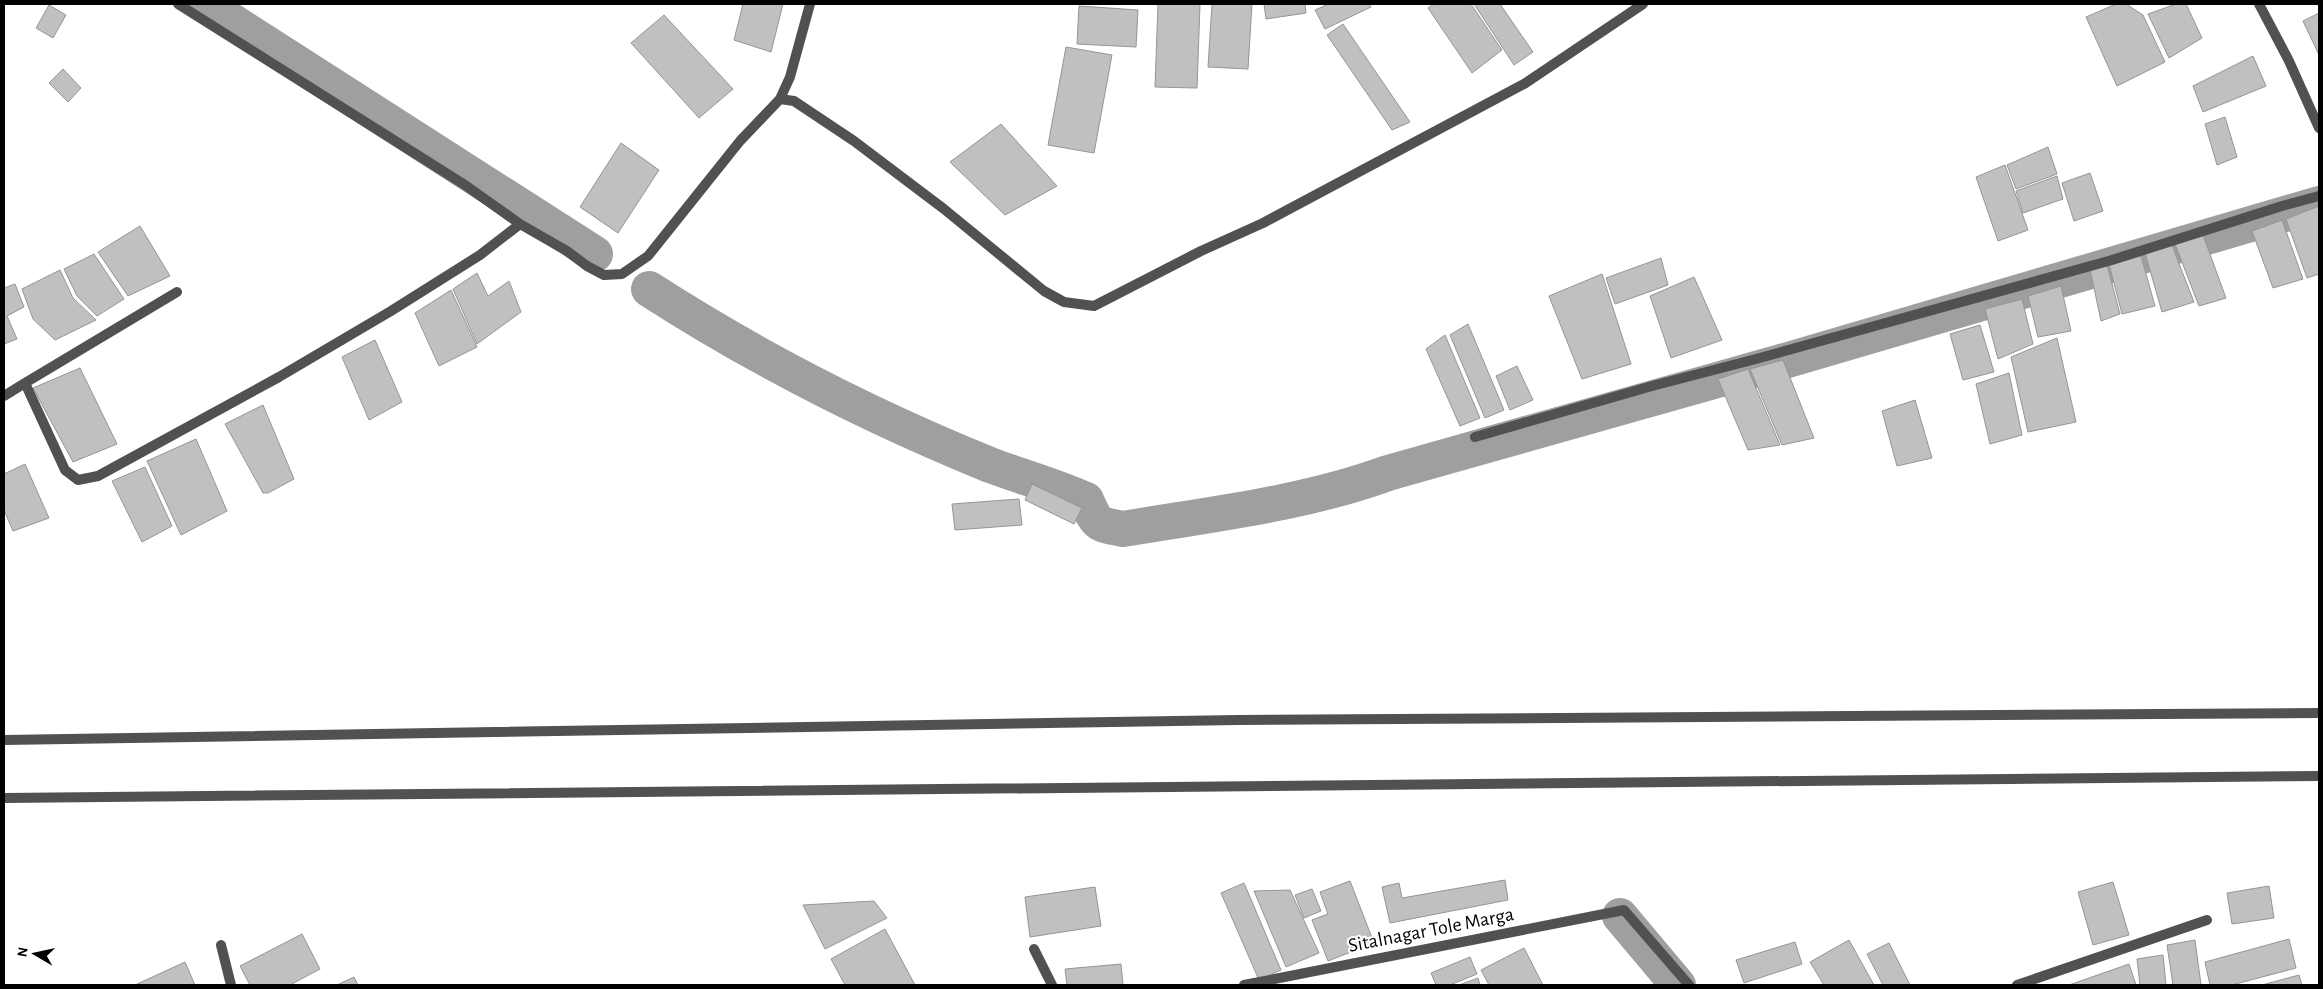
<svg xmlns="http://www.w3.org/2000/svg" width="2323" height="989" font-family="'Alegreya Sans',sans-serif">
	<rect width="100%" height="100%" fill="#fff"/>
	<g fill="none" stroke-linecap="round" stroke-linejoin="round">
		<!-- canal -->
		<path stroke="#9f9f9f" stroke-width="36" d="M205,4L595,254
			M649,289C756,358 872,417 990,465C1022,477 1055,486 1086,500C1097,525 1097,524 1123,529C1212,514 1303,504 1388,473L1788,360L2319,204
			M1620,916L1678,985"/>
	</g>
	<!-- building -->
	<path fill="#c0c0c0" stroke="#959595" d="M743,4H783L771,52L734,40Z
		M1158,4H1200L1197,88L1155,87Z
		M1212,4H1252L1248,69L1208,67Z
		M1264,4H1305L1306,13L1266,19Z
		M1329,4H1369L1371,7L1325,29L1315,10Z
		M1434,4H1471L1502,50L1472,73L1428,8Z
		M1474,4H1500L1533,52L1514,65Z
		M2116,4H2126L2143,15L2165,62L2117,86L2086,17Z
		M2176,4H2186L2202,38L2169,58L2148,14Z
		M49,5L66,15L53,38L36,28Z
		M1079,6L1138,10L1136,47L1077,44Z
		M2319,13V55L2303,21Z
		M664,15L733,89L699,118L631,43Z
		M1343,24L1410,122L1392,130L1327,35Z
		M1066,47L1112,55L1094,153L1048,145Z
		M2253,56L2266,86L2203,112L2193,86Z
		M63,69L81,88L68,102L49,83Z
		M2225,117L2237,157L2217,165L2205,124Z
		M1001,124L1057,186L1005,215L950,162Z
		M621,143L659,170L618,233L580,207Z
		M2048,147L2057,174L2016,189L2007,165Z
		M2005,165L2028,230L1998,241L1976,177Z
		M2090,173L2103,211L2074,221L2062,183Z
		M2057,176L2063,199L2023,213L2016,191Z
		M2319,206V274L2307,278L2286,219Z
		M2282,220L2303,279L2273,288L2252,231Z
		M140,226L170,276L128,296L98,252Z
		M2203,235L2226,298L2199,306L2175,244Z
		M2171,243L2194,302L2162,312L2145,253Z
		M94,254L124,299L97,316L77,296L64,269Z
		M2141,256L2155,306L2122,314L2109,264Z
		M1661,258L1668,285L1615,304L1606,278Z
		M2107,265L2120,314L2101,321L2090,269Z
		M60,270L73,298L96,320L55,340L33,319L22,289Z
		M477,273L488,296L509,281L521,312L477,344L453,289Z
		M1602,274L1631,364L1582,379L1549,296Z
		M1694,277L1722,340L1671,358L1650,296Z
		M15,284L24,307L7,316L17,339L4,344V288Z
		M2061,286L2071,331L2038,337L2028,296Z
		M451,290L477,347L439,366L415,313Z
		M2022,299L2033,344L1998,359L1985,309Z
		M1468,324L1504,410L1485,418L1450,335Z
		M1980,325L1994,372L1963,380L1950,334Z
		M1445,335L1480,418L1460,426L1426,349Z
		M2057,338L2076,422L2028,432L2011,357Z
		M375,340L402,402L369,420L342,357Z
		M1783,360L1814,438L1782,445L1750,369Z
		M1517,366L1533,400L1510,410L1496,376Z
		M80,368L117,444L73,462L33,388Z
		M1748,369L1780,445L1748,450L1718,379Z
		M2009,373L2022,435L1990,444L1976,384Z
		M1915,400L1932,458L1897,466L1882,411Z
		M263,405L294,479L268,493H263L225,424Z
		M196,439L227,511L181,535L147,461Z
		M25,464L49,518L13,531L4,510V474Z
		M145,467L172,526L142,542L112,481Z
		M1032,484L1082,508L1074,524L1025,500Z
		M1019,499L1022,525L955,530L952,504Z
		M1505,880L1508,900L1390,923L1382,887L1399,883L1402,898Z
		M1350,881L1374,943L1328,961L1312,920L1328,914L1320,892Z
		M2113,882L2129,935L2093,945L2078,892Z
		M1244,883L1281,970L1259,980L1221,893Z
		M2269,886L2274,918L2232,924L2227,893Z
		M1095,887L1101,926L1030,937L1025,897Z
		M1312,889L1321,911L1304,918L1295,895Z
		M1290,890L1319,953L1286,967L1254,891Z
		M874,901L887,918L825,949L803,905Z
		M885,929L915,985H845L831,959Z
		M302,934L320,969L290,985H250L240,966Z
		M2289,939L2296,968L2232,985H2210L2205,962Z
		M1849,940L1874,985H1824L1810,962Z
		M2195,940L2201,985H2173L2167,945Z
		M1795,942L1802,964L1744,983L1736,960Z
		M1889,943L1910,985H1883L1867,954Z
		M1524,948L1543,985H1489L1481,970Z
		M2163,955L2166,985H2140L2137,959Z
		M1470,957L1477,974L1450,985H1436L1431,973Z
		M185,962L195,985H135Z
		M1121,964L1123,985H1067L1065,969Z
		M2129,964L2136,985H2069Z
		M2299,975L2302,985H2262Z
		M354,977L358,985H337Z
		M1478,978L1480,985H1459Z"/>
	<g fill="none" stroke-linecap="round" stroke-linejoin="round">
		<!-- minor -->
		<path stroke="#515151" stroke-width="10" d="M2259,4L2289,61L2319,128
			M780,99L790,77L810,4
			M520,224L567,251L587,266L604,275L622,274L648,256L740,141L780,99L794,101L854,141L944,209L1044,291L1064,302L1094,306L1201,251L1263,223L1524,84L1643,4
			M25,383L177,292
			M4,396L25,383L65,470L78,480L98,476L279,377L391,311L480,255L520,224L465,185L178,4
			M1475,437L1652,386L1756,359L2112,260L2282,206L2319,196
			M221,945L231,985
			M1034,949L1052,985
			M1244,985L1624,910L1689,985
			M2017,985L2207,920"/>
		<!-- tertiary -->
		<path stroke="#515151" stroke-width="10" d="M4,740L1239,720L2319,713
			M4,798L2319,776"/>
	</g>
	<g text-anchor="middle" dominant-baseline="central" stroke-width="4" stroke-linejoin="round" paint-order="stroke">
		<!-- street labels -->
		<g font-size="20" fill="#000" stroke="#fff">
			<text transform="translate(1431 930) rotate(-11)">Sitalnagar Tole Marga</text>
		</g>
	</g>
	<!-- border -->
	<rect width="2323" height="989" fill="none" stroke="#000000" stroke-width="10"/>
	<!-- north arrow -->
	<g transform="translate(35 954) rotate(279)" stroke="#ffffff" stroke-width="4" paint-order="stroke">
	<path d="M0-4L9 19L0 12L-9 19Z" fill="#000000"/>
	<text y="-8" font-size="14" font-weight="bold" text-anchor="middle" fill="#000000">N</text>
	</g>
</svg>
